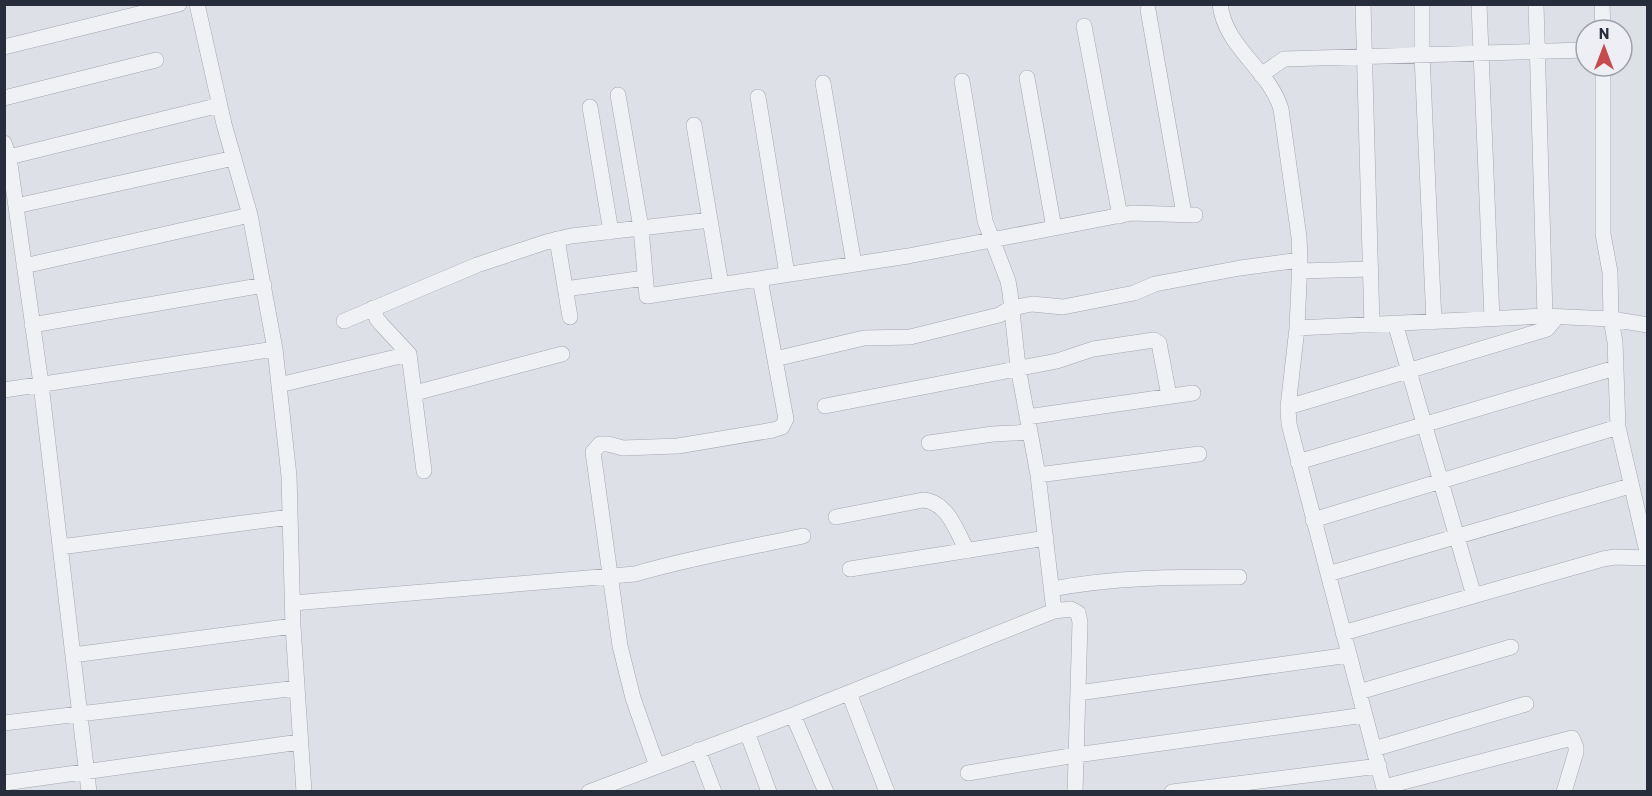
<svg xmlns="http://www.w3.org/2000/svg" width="1652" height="796" font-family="Barlow,sans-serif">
	<rect width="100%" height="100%" fill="#dee0e7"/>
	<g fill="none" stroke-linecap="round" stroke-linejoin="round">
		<!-- street casing -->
		<g stroke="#a4a7b0" stroke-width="16">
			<path id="street" d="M197,4L224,124L250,215L275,349L289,476L293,626L304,792
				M1220,4C1225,48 1269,69 1281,109L1299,237L1300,260L1297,328L1288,407L1289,424L1385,792
				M1363,4L1372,325
				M1422,4V55L1434,322
				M1479,4L1492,319
				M1536,4L1545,316
				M1602,4L1603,30
				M1148,10L1184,214
				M1084,26L1120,216
				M4,47L179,4
				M1261,75L1284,59L1586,50
				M1027,78L1054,228
				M962,81L985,221L1008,281L1010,292L1018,367L1038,475L1054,611
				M823,83L854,264
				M618,95L641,228L647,296L908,256L1132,213L1195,215
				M758,97L787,274
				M4,98L156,60
				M590,107L611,232
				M694,125L721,285
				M4,143L9,157L41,384L89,792
				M9,157L220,105
				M16,206L234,158
				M557,239L570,317
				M24,266L250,215
				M1300,271L1371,269
				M565,289L645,278
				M373,308L377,319L382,325L409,354L424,471
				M344,321L477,265L546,242L571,236L710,220
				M1395,323L1474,596
				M32,325L264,285
				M1648,325L1611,319L1615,342L1618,427L1648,556
				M1297,328L1545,316L1611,319L1610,272L1603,234V66
				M775,359L864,338L910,337L999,315L1011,308L1032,304L1063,307L1134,293L1155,284L1240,268L1300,260
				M279,385L409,354
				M4,390L275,349
				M415,393L562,354
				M825,406L1057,361L1093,349L1154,340L1159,343L1169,396
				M1288,407L1547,329L1557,317
				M1027,417L1193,393
				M929,443L993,434L1030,432
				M1298,462L1615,368
				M1038,475L1199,454
				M836,517L923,500C948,502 957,532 967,551
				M1313,520L1618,427
				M60,547L290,517
				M850,569L1046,538
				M1328,574L1630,486
				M1052,589C1114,577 1176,577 1239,577
				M293,603L635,574C690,558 747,548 803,536
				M1343,633L1603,559L1615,557L1648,558
				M73,655L293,626
				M1359,692L1511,647
				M849,693L887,792
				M1078,693L1349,655
				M793,715L826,792
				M4,723L297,688
				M747,732L769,792
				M1374,749L1526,704
				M698,750L714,792
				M657,766L633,698L620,646L593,452L600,444H608L623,448L678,446L773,430L782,427L786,419L760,279
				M968,773L1076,755L1365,715
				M4,783L300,742
				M1384,787L1572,738L1576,747V752L1564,792
				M589,792L793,715L1054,611L1071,609L1078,613L1080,622L1075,792
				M1172,792L1379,766"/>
		</g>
		<!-- street -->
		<use href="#street" stroke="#f0f1f5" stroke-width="15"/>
	</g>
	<!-- border -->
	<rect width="1652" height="796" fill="none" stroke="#282d3c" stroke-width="12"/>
	<!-- north arrow -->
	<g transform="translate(1604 48)"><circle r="28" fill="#edeff4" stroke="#9ea1aa" stroke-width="1.5"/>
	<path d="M0-4.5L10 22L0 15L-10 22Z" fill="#c6494d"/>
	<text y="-9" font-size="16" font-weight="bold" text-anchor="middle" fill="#282d3c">N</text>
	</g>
</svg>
